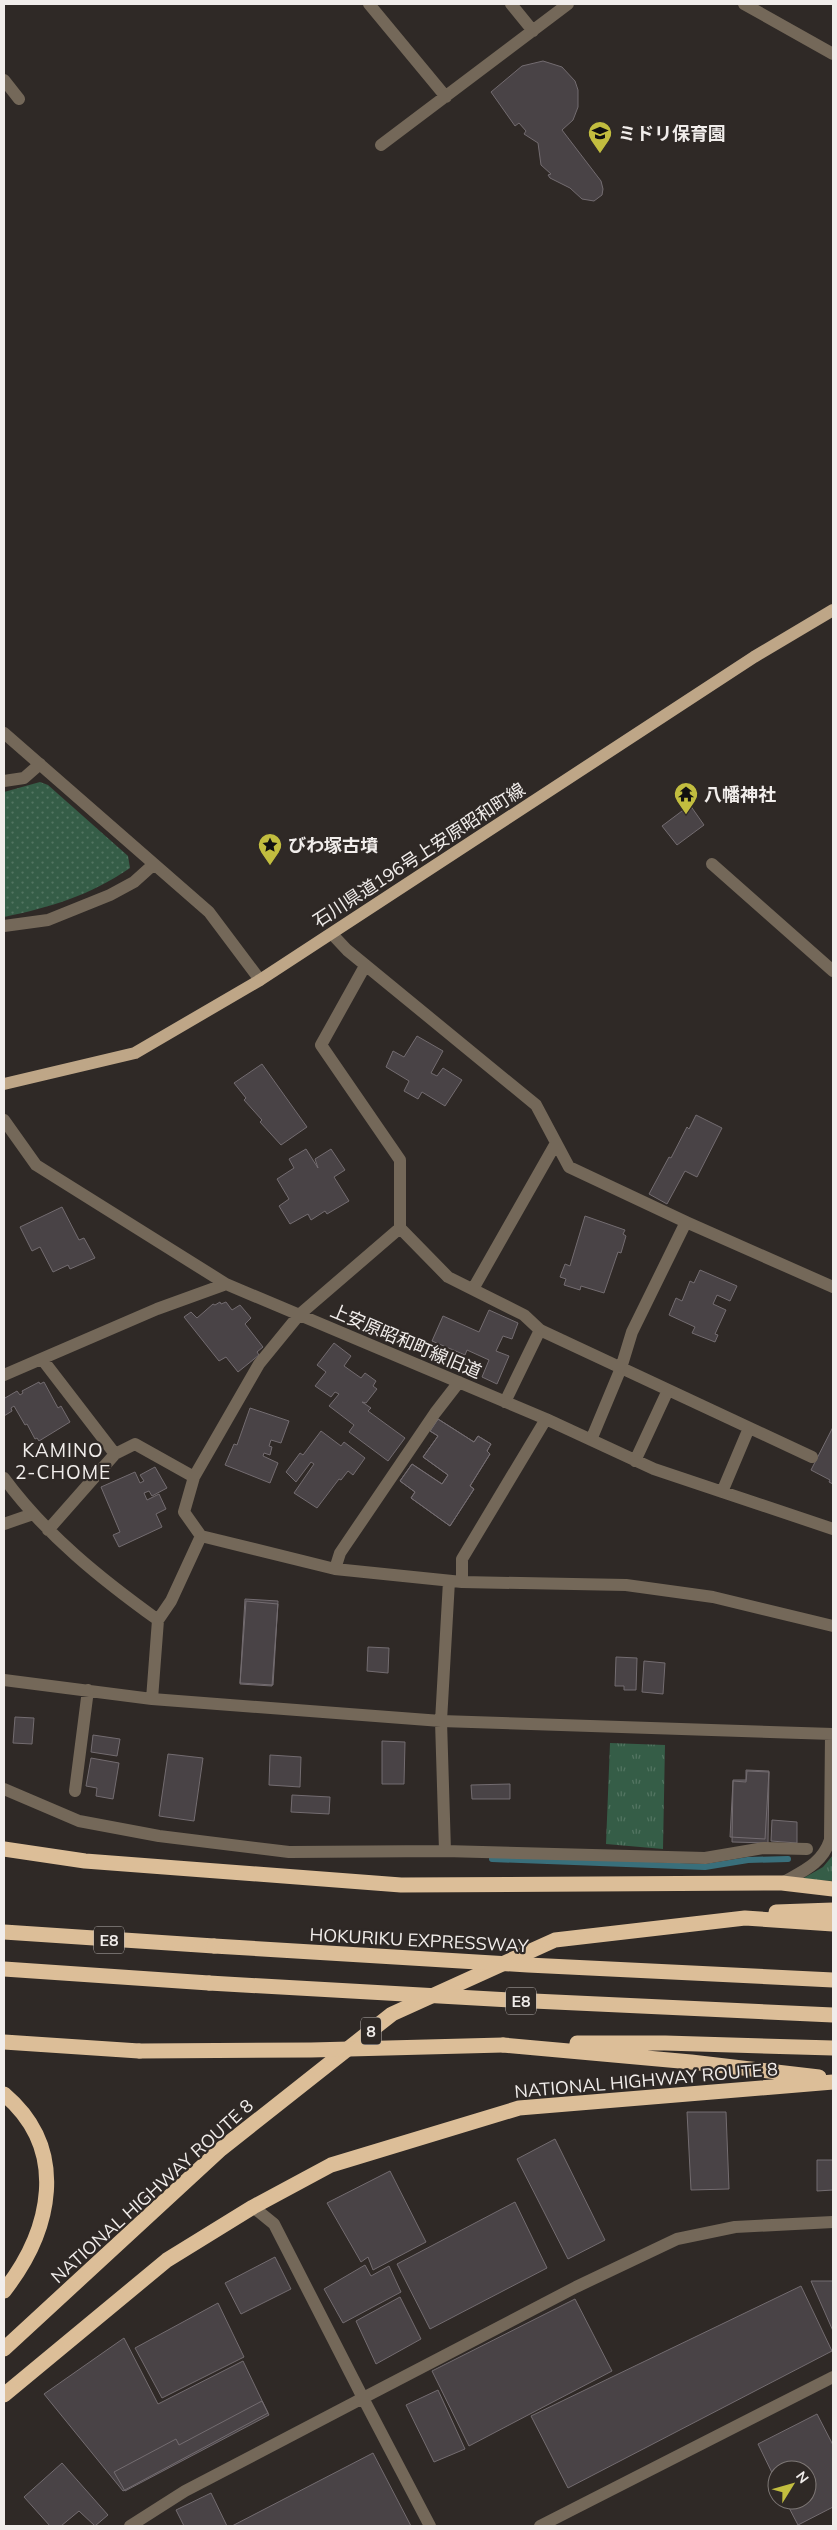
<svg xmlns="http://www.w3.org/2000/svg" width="837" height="2530" font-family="Mulish,'Noto Sans JP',sans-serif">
	<defs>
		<pattern id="grass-tufts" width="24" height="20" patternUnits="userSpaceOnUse" patternTransform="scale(1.25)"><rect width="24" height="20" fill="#355d47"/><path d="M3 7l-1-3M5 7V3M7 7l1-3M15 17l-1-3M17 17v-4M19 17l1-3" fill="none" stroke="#537562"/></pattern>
		<pattern id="park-dots" width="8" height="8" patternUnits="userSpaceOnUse" patternTransform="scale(1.25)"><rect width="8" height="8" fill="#355d47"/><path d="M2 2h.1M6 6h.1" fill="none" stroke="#537562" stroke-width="1.8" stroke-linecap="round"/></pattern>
	</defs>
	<rect width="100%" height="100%" fill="#2f2926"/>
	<!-- grass -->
	<path fill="url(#grass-tufts)" d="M610,1743L665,1745L663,1849L606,1844Z
		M833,1855V1881L802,1879L823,1867Z"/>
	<!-- park -->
	<path fill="url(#park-dots)" d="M40,782L48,785L128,856L130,868C89,896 51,907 4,917V792Z"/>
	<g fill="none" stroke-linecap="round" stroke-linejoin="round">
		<!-- stream -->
		<path stroke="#396f7b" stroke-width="6" d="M492,1859L705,1867L748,1860L788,1859"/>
	</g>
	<!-- building -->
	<path fill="#494346" stroke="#736c70" d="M543,61L562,67L575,81L578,90V107L573,120L562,130L601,181L603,189L602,195L594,201L582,199L570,188L550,178L548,175L551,174L541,165L538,143L524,134L526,131L519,123L515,126L491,92L522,66Z
		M690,805L704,825L677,845L662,826Z
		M417,1036L443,1051L431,1073L437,1076L443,1068L462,1080L445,1106L422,1092L418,1099L404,1091L409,1081L386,1067L393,1051L404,1057Z
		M262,1064L307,1127L281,1145L260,1122L262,1120L244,1100L246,1098L234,1083Z
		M696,1115L722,1128L697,1177L685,1171L667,1204L649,1194L669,1157L671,1158L687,1127L689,1129Z
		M306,1149L318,1168L315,1159L331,1149L345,1170L334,1177L349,1201L327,1214L325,1211L311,1220L308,1214L290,1224L279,1206L289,1199L277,1179L294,1168L289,1159Z
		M62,1207L79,1240L84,1238L95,1258L70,1269L68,1265L53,1272L40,1247L32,1251L20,1227Z
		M585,1216L625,1230L623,1234L626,1236L621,1253L618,1252L604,1293L581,1286L580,1290L564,1285L566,1279L560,1277L565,1264L570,1266Z
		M700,1270L737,1286L730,1301L717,1295L713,1304L726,1310L715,1334L718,1335L715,1342L692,1333L695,1327L669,1315L676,1298L682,1301L690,1281L694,1283Z
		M220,1302L221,1304L226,1302L232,1310L240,1305L251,1318L245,1324L263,1347L257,1352L259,1355L238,1372L226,1357L219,1361L184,1317L191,1312L197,1318L213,1304L215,1305Z
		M489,1310L518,1323L512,1339L503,1336L496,1351L509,1356L497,1384L482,1377L489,1360L467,1350L465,1355L432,1341L443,1316L479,1332Z
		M334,1343L351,1356L344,1366L361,1378L365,1373L376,1381L373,1386L377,1389L366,1403L362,1402L371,1408L368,1411L405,1438L388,1461L349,1432L354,1425L329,1406L339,1394L335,1392L331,1397L315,1386L326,1372L317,1365Z
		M39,1382L40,1384L44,1382L58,1408L61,1406L70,1422L39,1441L37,1438L35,1439L27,1424L25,1425L14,1406L11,1408L12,1411L4,1416V1395L5,1398L17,1391L20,1395L23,1393L22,1391Z
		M250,1408L289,1421L281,1443L271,1440L269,1446L272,1447L270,1455L264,1453L263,1456L278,1463L270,1483L225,1465L234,1444L237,1445Z
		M438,1419L474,1442L478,1436L491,1444L487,1451L490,1454L470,1486L474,1489L450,1526L411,1498L415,1492L400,1481L412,1464L442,1484L448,1475L423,1457L438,1436L430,1431Z
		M438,1419L474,1442L478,1436L491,1444L487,1451L490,1454L470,1486L474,1489L450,1526L411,1498L415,1492L400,1481L412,1464L442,1484L448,1475L423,1457L438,1436L430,1431Z
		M833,1427V1484L829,1482L830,1480L811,1470Z
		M321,1431L341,1446L344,1442L365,1458L353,1475L348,1471L341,1480L339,1479L317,1508L294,1493L314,1464L311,1462L296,1482L286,1472L300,1453L303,1455Z
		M155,1467L167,1488L152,1496L149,1491L144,1493L147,1500L159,1494L166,1509L156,1514L162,1527L119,1547L113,1535L120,1532L101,1487L135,1472L140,1483L144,1481L140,1475Z
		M245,1599L278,1601L273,1685L240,1683Z
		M246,1601L278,1604L272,1686L240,1684Z
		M368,1647L389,1648L388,1673L367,1671Z
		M616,1657L637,1658L636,1690H624V1686H615Z
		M644,1661L665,1663L663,1694L642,1692Z
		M15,1717L34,1718L32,1744L13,1743Z
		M93,1735L120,1739L117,1756L91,1752Z
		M382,1741L405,1742L404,1784H382Z
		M168,1754L203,1758L194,1821L159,1816Z
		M270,1755L301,1757L300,1787L269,1785Z
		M91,1758L119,1763L113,1799L96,1796L97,1788L86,1786Z
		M746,1770L769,1771L768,1843L732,1842L733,1780H746Z
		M747,1771L769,1772L765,1839L730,1837L733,1781L746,1782Z
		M510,1784V1799H472L471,1785Z
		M292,1795L330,1797L329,1814L291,1812Z
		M772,1820L797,1822V1843L771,1841Z
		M687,2112H726L729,2189L691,2190Z
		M555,2139L605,2240L568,2259L517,2159Z
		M817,2160H833V2190L817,2191Z
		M390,2171L426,2242L373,2270L368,2257L361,2262L327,2203Z
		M515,2202L547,2268L430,2329L397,2264Z
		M275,2257L291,2289L241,2314L225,2283Z
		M365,2265L371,2276L389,2266L401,2292L343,2323L324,2289Z
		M811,2281H833V2331Z
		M801,2286L832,2351L568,2488L531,2416Z
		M400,2297L421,2339L376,2364L356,2321Z
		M575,2299L612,2371L469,2446L432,2371Z
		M218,2303L244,2357L162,2398L135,2348Z
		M124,2338L158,2404L243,2361L268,2413L123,2491L44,2394Z
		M438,2390L465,2449L434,2462L406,2405Z
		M262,2401L269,2415L125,2491L114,2472L176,2439L179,2445Z
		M817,2414L833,2445V2507L798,2525L785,2500H807V2470H777V2483L758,2444Z
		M373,2453L411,2526H232Z
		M62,2463L108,2515L95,2526L79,2511L61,2526H50L24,2497Z
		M211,2493L227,2526H184L176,2510Z"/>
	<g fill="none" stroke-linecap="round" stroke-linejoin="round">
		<!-- minor -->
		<path stroke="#746859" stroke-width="12" d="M369,4L446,97
			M511,4L533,31
			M744,4L833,54
			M4,80L19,99
			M381,145L568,4
			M4,733L209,912L260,980
			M4,781L24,778L40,764
			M712,864L833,971
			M4,926L48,920L110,895L134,882L154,864
			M332,934L347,950L536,1105L569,1167L686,1222L833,1287
			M365,966L321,1045L400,1160V1228L448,1277L524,1315L540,1330L812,1457
			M4,1120L36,1165L226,1284L546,1419L654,1469L833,1529
			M473,1289L556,1143
			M42,1359L115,1454L135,1444L194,1477
			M4,1375L157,1309L226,1284
			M505,1402L540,1330
			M591,1440L621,1368L632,1332L686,1222
			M635,1461L668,1390
			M4,1478C46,1535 101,1579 158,1620
			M722,1492L749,1428
			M4,1524L33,1514
			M48,1530L115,1454
			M201,1536L184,1512L194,1477L259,1364L299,1315L400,1228
			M335,1569L340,1553L435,1413L459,1382
			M449,1581L441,1721L445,1851L705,1858L764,1848L807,1849
			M462,1582V1559L546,1419
			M4,1680L152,1699L441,1721L833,1734
			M152,1699L158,1620L171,1601L201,1536L335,1569L462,1582L626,1585L713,1597L833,1626
			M4,1789L79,1821L159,1836L289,1852L445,1851
			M75,1791L88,1690
			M782,1883C803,1871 822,1864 830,1840L831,1734
			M253,2207L274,2224L363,2398L576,2287L677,2239L735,2227L833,2222
			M130,2526L185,2491L363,2398L430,2526
			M540,2526L833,2377"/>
		<!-- major -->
		<path stroke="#bea687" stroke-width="12" d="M4,1084L135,1053L260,980L754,657L833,610"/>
		<!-- highway -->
		<path stroke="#dcbe98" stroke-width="15" d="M4,1849L85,1861L401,1885L782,1883L833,1889
			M776,1912L833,1910
			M4,1932L214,1946
			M4,1969L209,1983
			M4,2042L139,2051
			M577,2043H665L833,2048
			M503,2045L691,2062L819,2077
			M4,2094C70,2150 51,2231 4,2291
			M4,2349L221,2149L392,2014L555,1940L745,1918L833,1924
			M4,2395L167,2260L253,2207L331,2165L519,2108L833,2082"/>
		<!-- highway-bridge -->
		<path stroke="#dcbe98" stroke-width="15" d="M214,1946L528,1965L833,1980
			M209,1983L512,2000L833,2015
			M139,2051L311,2050L503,2045"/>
	</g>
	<!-- icons -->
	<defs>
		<g id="school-pin" transform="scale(1.25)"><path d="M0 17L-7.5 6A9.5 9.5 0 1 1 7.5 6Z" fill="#c2bd3f" stroke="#2f2926"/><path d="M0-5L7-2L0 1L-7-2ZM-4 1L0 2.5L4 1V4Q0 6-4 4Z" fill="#111"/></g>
		<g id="temple-pin" transform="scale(1.25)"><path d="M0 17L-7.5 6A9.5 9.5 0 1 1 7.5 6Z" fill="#c2bd3f" stroke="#2f2926"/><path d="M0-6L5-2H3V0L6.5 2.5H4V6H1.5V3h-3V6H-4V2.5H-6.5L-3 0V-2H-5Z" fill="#111"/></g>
		<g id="sight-pin" transform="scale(1.25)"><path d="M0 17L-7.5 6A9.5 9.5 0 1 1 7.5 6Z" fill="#c2bd3f" stroke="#2f2926"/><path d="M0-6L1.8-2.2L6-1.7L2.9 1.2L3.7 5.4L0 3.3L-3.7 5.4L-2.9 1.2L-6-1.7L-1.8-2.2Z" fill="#111"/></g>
	</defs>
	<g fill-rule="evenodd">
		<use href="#school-pin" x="600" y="133"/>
		<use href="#temple-pin" x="686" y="794"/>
		<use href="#sight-pin" x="270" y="845"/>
	</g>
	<g text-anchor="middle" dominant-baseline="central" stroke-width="4.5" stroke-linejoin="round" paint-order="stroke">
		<!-- shield labels -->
		<g fill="#2f2926" stroke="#b7b2b0" stroke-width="1">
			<rect x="94" y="1926.5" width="30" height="27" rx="4"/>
			<rect x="506" y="1987.5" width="30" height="27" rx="4"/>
			<rect x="361" y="2017.5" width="20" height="27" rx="4"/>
		</g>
		<g font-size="16" font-weight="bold" fill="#f1edeb">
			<text x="109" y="1940">E8</text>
			<text x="521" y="2001">E8</text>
			<text x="371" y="2031">8</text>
		</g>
		<!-- poi labels -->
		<g font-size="18" font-weight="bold" fill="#f1edeb" stroke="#2f2926" text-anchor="start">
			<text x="618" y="133">ミドリ保育園</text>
			<text x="704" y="794">八幡神社</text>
			<text x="288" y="845">びわ塚古墳</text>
		</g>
		<!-- street labels -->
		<g font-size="18" fill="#f1edeb" stroke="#2f2926">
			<text transform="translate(419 855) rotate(-33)">石川県道196号上安原昭和町線</text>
			<text transform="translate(406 1341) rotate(23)">上安原昭和町線旧道</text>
			<text transform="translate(419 1940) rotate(3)">HOKURIKU EXPRESSWAY</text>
			<text transform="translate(646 2080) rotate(-5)">NATIONAL HIGHWAY ROUTE 8</text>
			<text transform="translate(152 2191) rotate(-42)">NATIONAL HIGHWAY ROUTE 8</text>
		</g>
		<!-- neighbourhood labels -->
		<g font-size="19" letter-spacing="1" fill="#f1edeb" stroke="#2f2926">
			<text x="63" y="1450">KAMINO<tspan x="63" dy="22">2-CHOME</tspan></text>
		</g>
	</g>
	<!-- border -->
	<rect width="837" height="2530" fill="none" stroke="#f1edeb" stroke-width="10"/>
	<!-- north arrow -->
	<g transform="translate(792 2485) rotate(53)"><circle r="24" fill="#2f2926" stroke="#7d7775"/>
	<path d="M0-4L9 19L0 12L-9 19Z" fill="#c2bd3f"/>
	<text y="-8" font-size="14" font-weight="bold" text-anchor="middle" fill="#f1edeb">N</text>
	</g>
</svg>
